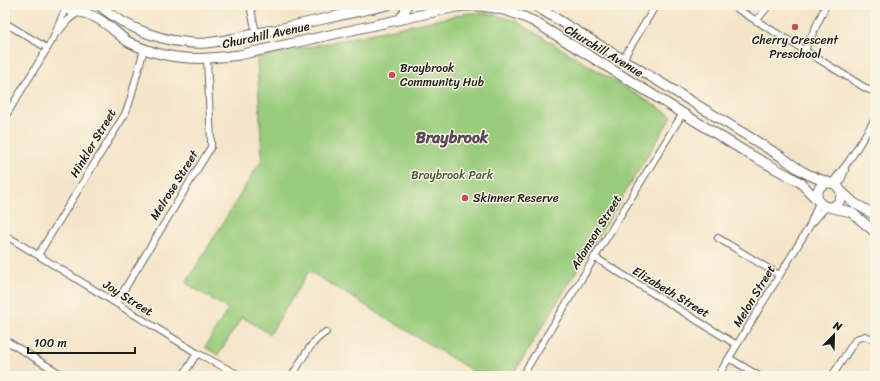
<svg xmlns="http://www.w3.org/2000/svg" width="880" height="381" font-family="Sriracha,sans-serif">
	<rect width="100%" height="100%" fill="#fcf5e5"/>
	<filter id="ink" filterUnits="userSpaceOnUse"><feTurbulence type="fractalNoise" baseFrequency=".025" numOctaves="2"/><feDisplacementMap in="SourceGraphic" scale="8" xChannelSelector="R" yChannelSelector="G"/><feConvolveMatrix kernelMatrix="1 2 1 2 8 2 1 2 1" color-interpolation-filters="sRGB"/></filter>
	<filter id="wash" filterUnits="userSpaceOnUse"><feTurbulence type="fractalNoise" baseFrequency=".012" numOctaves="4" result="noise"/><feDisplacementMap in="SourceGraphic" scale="16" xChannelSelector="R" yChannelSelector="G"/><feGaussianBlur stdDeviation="0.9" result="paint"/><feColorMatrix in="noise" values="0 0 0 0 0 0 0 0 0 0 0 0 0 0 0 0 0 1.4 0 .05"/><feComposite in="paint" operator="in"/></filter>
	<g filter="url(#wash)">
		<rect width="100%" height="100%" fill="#f4e5c9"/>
		<!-- green -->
		<path fill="#99cc7c" stroke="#5a744c" d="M468,13H489L516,21L672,116L512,376H481L309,271L270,334L242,317L218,355L205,347L228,309L186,283L262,159L257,58Z"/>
	</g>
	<g filter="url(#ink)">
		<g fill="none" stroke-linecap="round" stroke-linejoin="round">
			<!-- street casing -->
			<g stroke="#686259" stroke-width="8">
				<path id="street" d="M250,5L256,33
					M731,5L867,89L875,92
					M756,21L769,5
					M5,23L47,48
					M59,31L68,20L77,13
					M805,50L826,5
					M623,59L656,5
					M5,117L53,39L66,7
					M832,183L849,161L875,119
					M838,187L845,170
					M812,223L826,207
					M5,235L197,353L241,376
					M718,238L779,275
					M38,255L125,114L129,104L144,49
					M594,257L737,345
					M116,303L211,147V141L207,59
					M5,340L64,376
					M729,358L759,376
					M183,376L197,353
					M292,376C302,360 310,342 326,332
					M522,376L683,113
					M718,376L809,227L819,202
					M832,376L856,339L865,336L875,340"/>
			</g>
			<!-- secondary casing -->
			<g stroke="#686259" stroke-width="11">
				<path id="secondary" d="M65,5C71,14 82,15 88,5
					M99,5C126,29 169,45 206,43C227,41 247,35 268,31C308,23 348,13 388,5
					M534,5L782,157C799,170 808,176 828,182
					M80,12C102,17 110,28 127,41C135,46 144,49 153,52C183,61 208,59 239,55L456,7C483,3 508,9 533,21L749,154L796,180L801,183L818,201
					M400,19L405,12L406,5
					M817 195a12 12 0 1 1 24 0a12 12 0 1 1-24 0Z
					M840,190L854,203L875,215
					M829,207L851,212L875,232"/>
			</g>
			<!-- street -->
			<use href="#street" stroke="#fff" stroke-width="6"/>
			<!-- secondary -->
			<use href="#secondary" stroke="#fff" stroke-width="9"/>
		</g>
	</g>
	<!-- markers -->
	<g fill="#d1495b" stroke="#fcf5e5" stroke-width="1.5">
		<circle cx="795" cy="27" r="4"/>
		<circle cx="392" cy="75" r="4"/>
		<circle cx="465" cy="198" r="4"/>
	</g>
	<g text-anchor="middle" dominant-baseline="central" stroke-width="3" stroke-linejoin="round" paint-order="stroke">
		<!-- street labels -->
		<g font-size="12" fill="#1c1c1c" stroke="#fcf5e5">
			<text transform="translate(266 35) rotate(-12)">Churchill Avenue</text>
			<text transform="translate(604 51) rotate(31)">Churchill Avenue</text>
			<text transform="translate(93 143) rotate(-59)">Hinkler Street</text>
			<text transform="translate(174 185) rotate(-58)">Melrose Street</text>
			<text transform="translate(596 232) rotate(-58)">Adamson Street</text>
			<text transform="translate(671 292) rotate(31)">Elizabeth Street</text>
			<text transform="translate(754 296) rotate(-59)">Melon Street</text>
			<text transform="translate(128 298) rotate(32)">Joy Street</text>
		</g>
		<!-- poi labels -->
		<g font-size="12" fill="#1c1c1c" stroke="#fcf5e5" text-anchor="start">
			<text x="795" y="40" text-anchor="middle">Cherry Crescent<tspan x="795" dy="14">Preschool</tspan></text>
			<text x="400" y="68">Braybrook<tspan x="400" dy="14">Community Hub</tspan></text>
			<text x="473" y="198">Skinner Reserve</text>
		</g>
		<!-- park labels -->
		<g font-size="12" fill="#485a3e" stroke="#fcf5e5">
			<text x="452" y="175">Braybrook Park</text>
		</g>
		<!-- district labels -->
		<g font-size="16" font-weight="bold" fill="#574758" stroke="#fcf5e5">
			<text x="452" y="137">Braybrook</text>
		</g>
	</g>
	<!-- margin -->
	<rect width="880" height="381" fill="none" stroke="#fcf5e5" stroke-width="20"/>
	<!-- north arrow -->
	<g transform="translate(834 335) rotate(23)" stroke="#fcf5e5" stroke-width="3" paint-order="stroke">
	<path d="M0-3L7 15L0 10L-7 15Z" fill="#1c1c1c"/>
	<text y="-6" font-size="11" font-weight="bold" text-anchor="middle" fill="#1c1c1c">N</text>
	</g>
	<!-- scale -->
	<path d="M28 347v6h107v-6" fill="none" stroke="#1c1c1c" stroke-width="2"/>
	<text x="34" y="347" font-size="12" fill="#1c1c1c" stroke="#fcf5e5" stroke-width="3" paint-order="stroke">100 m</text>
</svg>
